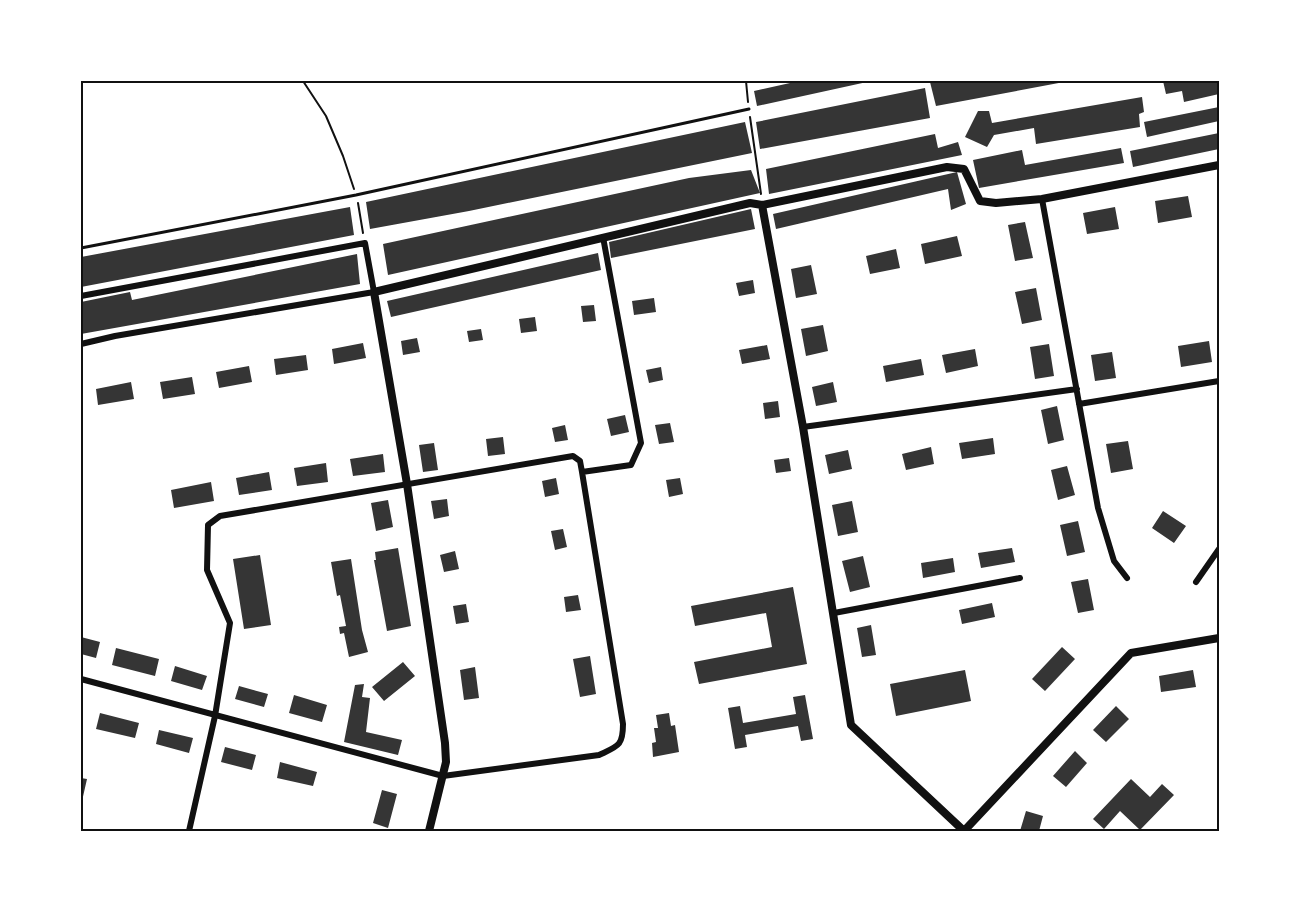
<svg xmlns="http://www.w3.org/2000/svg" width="1300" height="912" font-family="'DejaVu Sans',sans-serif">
	<rect width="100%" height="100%" fill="#fff"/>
	<!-- building -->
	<path fill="#353535" d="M799,81H867V82L757,106L754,91Z
		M937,81H1064V82L936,106L930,82Z
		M1163,81H1219V94L1184,102L1182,91L1166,94Z
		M925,88L930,118L760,149L756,122Z
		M1142,97L1144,112L1139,114L1140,127L1036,144L1034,128L994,135L987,147L965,137L978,111H989L992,123Z
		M1219,107V121L1147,137L1144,122Z
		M745,122L752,153L469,211L370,229L366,202Z
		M1219,133V149L1133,167L1130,151Z
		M935,134L938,148L958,142L962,155L769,194L766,169Z
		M1121,148L1124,163L979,188L973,160L1022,150L1025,165Z
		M751,170L760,193L388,275L383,244L689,178Z
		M957,172L966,204L951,210L948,189L776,229L773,214Z
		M1188,196L1192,217L1158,223L1155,201Z
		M350,207L354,235L81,287V257Z
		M1115,207L1119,229L1087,234L1083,213Z
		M751,209L755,229L611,258L609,242Z
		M1025,222L1033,258L1015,261L1008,225Z
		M957,236L962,256L925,264L921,244Z
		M896,249L900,268L870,274L866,256Z
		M598,253L601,270L391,317L387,301Z
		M357,254L360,284L81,334V302L130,292L132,300Z
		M811,265L817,294L796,298L791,269Z
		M753,280L755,293L739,296L736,283Z
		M1036,288L1042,320L1022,324L1015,292Z
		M654,298L656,312L634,315L632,301Z
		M594,305L596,321L583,322L581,306Z
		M535,317L537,331L521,333L519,319Z
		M823,325L828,351L806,356L801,329Z
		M481,329L483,340L469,342L467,331Z
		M417,338L420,352L403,355L401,341Z
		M1209,341L1212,362L1181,367L1178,346Z
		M363,343L366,358L334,364L332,349Z
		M1049,344L1054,376L1035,379L1030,347Z
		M767,345L770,359L742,364L739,350Z
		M975,349L978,366L946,373L942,355Z
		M1112,352L1116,378L1095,381L1091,355Z
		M306,355L308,370L276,375L274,359Z
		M921,359L924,375L886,382L883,366Z
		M249,366L252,382L219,388L216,372Z
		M661,367L663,380L649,383L646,370Z
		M192,377L195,394L163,399L160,382Z
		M131,382L134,399L98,405L96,389Z
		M833,382L837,402L816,406L812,387Z
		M778,401L780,417L765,419L763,403Z
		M1057,406L1064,440L1048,444L1041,410Z
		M625,415L629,432L611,436L607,419Z
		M670,423L674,442L659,444L655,425Z
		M565,425L568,440L555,442L552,428Z
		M503,437L505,454L488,456L486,439Z
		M993,438L995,454L962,459L959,443Z
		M1128,441L1133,469L1111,473L1106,444Z
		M434,443L438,470L423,472L419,445Z
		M931,447L934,464L906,470L902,454Z
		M848,450L852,469L829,474L825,455Z
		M383,454L385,472L353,476L350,459Z
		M789,458L791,471L776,473L774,460Z
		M326,463L328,482L297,486L294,468Z
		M1067,466L1075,495L1058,500L1051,470Z
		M269,472L272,490L239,495L236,478Z
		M556,478L559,494L545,497L542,481Z
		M680,478L683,494L669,497L666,480Z
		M211,482L214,501L174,508L171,490Z
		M447,499L449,516L434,519L431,501Z
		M388,500L393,527L376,531L371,503Z
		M852,501L858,532L838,536L832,505Z
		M1163,511L1186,526L1174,543L1152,528Z
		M1078,521L1085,552L1067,556L1060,525Z
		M563,529L567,547L555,550L551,531Z
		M398,548L411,626L387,631L374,560H376L375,552Z
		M1012,548L1015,562L981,568L978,553Z
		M455,551L459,569L444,572L440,555Z
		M260,555L271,625L244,629L233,559Z
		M863,556L870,587L850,592L842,561Z
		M953,558L955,572L923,578L921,563Z
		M351,559L362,630L368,652L349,657L344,633L340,634L339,627L346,626L340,595L337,596L331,562Z
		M1088,579L1094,610L1078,613L1071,582Z
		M793,587L807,664L699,684L694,662L772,647L766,613L695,626L691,606Z
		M578,595L581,610L566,612L564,597Z
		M992,603L995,617L962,624L959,610Z
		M466,604L469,622L456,624L453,606Z
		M871,625L876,655L862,657L857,628Z
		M81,637L100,642L96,658L81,654Z
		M1062,647L1075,659L1045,691L1032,679Z
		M116,648L159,659L155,676L112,665Z
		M590,656L596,694L580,697L573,659Z
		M403,662L415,676L384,701L372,687Z
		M175,666L207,676L202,690L171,681Z
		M475,667L479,698L464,700L460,670Z
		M965,670L971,701L896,716L890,684Z
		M1193,670L1196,687L1161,692L1159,676Z
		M364,684L362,697L370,698L366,732L402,740L398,755L344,742L355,685Z
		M239,686L268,694L264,707L235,699Z
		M294,695L327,705L322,722L289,713Z
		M805,695L813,739L801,741L798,726L745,735L747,747L735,749L728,708L740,706L743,723L796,714L793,697Z
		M1116,706L1129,719L1106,742L1093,730Z
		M100,713L139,723L135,738L96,729Z
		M669,713L671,726L675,725L679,752L653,757L652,743L656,742L654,728H658L656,715Z
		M159,730L193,738L189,753L156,744Z
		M225,747L256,755L252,770L221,762Z
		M1075,751L1087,763L1066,787L1053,776Z
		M280,762L317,772L313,786L277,778Z
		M81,778L87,779L82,801H81Z
		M1131,779L1150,797L1162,784L1174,795L1140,830L1120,811L1104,829L1093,819Z
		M382,790L397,794L388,828L373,823Z
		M1026,811L1043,816L1039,831H1020Z"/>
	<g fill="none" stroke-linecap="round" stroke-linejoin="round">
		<!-- path -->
		<path stroke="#111" stroke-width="2" d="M303,81L326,116L343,156L354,189
			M746,81L748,102
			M750,117L761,194
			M358,203L363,233"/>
		<!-- service -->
		<path stroke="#111" stroke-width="3" d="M81,248L356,195L749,109"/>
		<!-- minor -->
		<path stroke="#111" stroke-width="6" d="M1042,199L1098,508L1114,561L1127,578
			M81,296L365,243L374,292L115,336L81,344
			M1079,404L1219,381
			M803,427L1077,389
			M1196,582L1219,549
			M834,613L1020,578
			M81,679L443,776L599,755C618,746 623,746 623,724L582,472
			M189,831L215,716L230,623L207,570L208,525L220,516L573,456L580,461L582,472L631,465L641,443L603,237"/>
		<!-- tertiary -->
		<path stroke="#111" stroke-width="8" d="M762,205L803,427L851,725L964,831
			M429,831L446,762L445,743L407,484L374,292L750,203L762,205L947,167L964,169L980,201L996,203L1042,199L1219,165
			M964,831L1131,653L1219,638"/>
	</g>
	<!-- border -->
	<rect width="1300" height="912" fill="none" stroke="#ffffff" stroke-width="165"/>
	<rect x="82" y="82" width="1136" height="748" fill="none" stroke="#111" stroke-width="2"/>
</svg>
